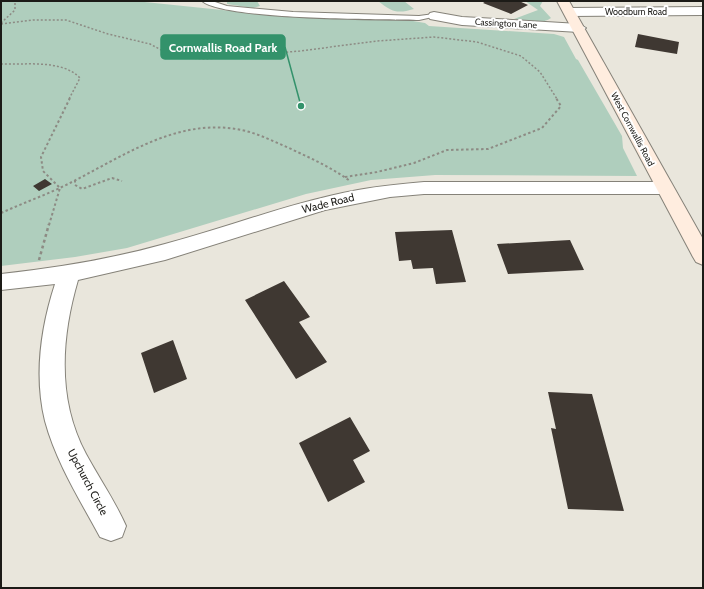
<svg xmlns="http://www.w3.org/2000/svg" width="704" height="589" font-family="Cabin,sans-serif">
	<rect width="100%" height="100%" fill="#e9e6dc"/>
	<!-- green -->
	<path fill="#afcebd" d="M1,1H135L271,15L407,20L425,23L429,26L554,34L564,37L576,59L578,60L622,136L623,148L637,176L435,175L371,180L306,194L127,248L75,257L1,266Z
		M227,1H257L260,6L253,8L227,4Z
		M378,1H404L414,9C397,14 392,12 378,1Z
		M525,1H543L540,6L551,18C543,25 524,21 514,19L538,10Z"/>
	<!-- building -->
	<path fill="#3f3832" d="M486,1H519L528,5L511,14L483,3Z
		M638,34L679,42L677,54L635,47Z
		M45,179L52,184L39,191L33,186Z
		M452,230L466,282L436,284L433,268L413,269L411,260L399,261L395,232Z
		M570,240L584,270L508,274L497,244Z
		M284,281L310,317L299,322L327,362L296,379L245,300Z
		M173,340L187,379L154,393L141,353Z
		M548,392L592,394L624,511L568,509L551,428L556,429Z
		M350,417L370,451L353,460L365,482L328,502L299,443Z"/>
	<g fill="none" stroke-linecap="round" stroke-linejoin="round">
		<!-- lane casing -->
		<g stroke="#858279" stroke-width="2">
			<path id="lane" d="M202,1H212L227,6L293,12L419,16L434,14L437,16L419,20C381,19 225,20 202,1Z"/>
		</g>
		<!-- street casing -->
		<g stroke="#858279" stroke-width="2">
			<path id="street" d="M703,7V15L570,16L564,12L570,8Z
				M434,12L462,17L579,24L586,28L579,32L462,25L430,19L428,16L430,13Z
				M424,182H664L671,184L673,188L671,192L664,194H424L390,197L325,210L165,260L78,280C61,338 57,400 86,454C99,478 115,501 126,526L122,537L111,541L100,537C80,500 56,462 45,421C34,376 41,327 55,284L1,290V274C56,268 111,259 165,244C229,227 292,202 358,190C380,186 402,184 424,182Z"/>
		</g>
		<!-- secondary casing -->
		<g stroke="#858279" stroke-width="2">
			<path id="secondary" d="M557,1H569L703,239V265L696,262L693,257Z"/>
		</g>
		<!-- path-far2 -->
		<path stroke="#8d8b84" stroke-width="1.5" stroke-dasharray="2 2" stroke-linecap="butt" d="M1,23L15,10V1
			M1,24L33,20H66L108,34L150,44L167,53L188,58L206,59L300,51L377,41L434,37L477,42L521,56L540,72L557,99
			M1,64C25,65 62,59 80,78L69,99"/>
		<!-- path-far1 -->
		<path stroke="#8d8b84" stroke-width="2" stroke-dasharray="2.5 2.5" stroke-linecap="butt" d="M345,177L377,172L414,163L447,150L488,149L542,128L561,106L556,98
			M75,180V185L82,189L112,178L122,181
			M1,213C23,203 46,195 68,184C124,156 180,115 246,131C261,135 275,142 289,148C310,158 331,167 350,181
			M49,225L60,188L43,171L41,157L70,98"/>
		<!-- path -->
		<path stroke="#8d8b84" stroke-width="2.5" stroke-dasharray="3 3" stroke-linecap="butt" d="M39,260L49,224"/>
		<!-- lane -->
		<use href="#lane" fill="#fff" fill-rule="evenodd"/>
		<!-- street -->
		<use href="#street" fill="#fff" fill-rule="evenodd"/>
		<!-- secondary -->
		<use href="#secondary" fill="#ffeddf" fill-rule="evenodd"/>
	</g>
	<g text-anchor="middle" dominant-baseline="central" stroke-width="4" stroke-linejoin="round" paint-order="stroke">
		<!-- far-street labels -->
		<g font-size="9" fill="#1c1b17" stroke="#fff">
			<text x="636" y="11">Woodburn Road</text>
			<text transform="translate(506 23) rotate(3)">Cassington Lane</text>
			<text transform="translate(633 129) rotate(62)">West Cornwallis Road</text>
		</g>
		<!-- street labels -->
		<g font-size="11" fill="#1c1b17" stroke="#fff">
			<text transform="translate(328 203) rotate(-14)">Wade Road</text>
			<text transform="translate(88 482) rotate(62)">Upchurch Circle</text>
		</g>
	</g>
	<!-- callouts -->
	<path fill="none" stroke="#33926b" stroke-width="1.5" d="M301 106L285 47"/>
	<circle fill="#33926b" stroke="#fff" stroke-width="1.5" cx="301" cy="106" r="4"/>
	<rect fill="#33926b" stroke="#33926b" stroke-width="1.5" x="161" y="35" width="124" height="24" rx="4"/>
	<g font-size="12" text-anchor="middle" font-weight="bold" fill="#fff">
		<text x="223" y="52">Cornwallis Road Park</text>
	</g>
	<!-- border -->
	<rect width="704" height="589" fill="none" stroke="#1c1b17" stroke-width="4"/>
</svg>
